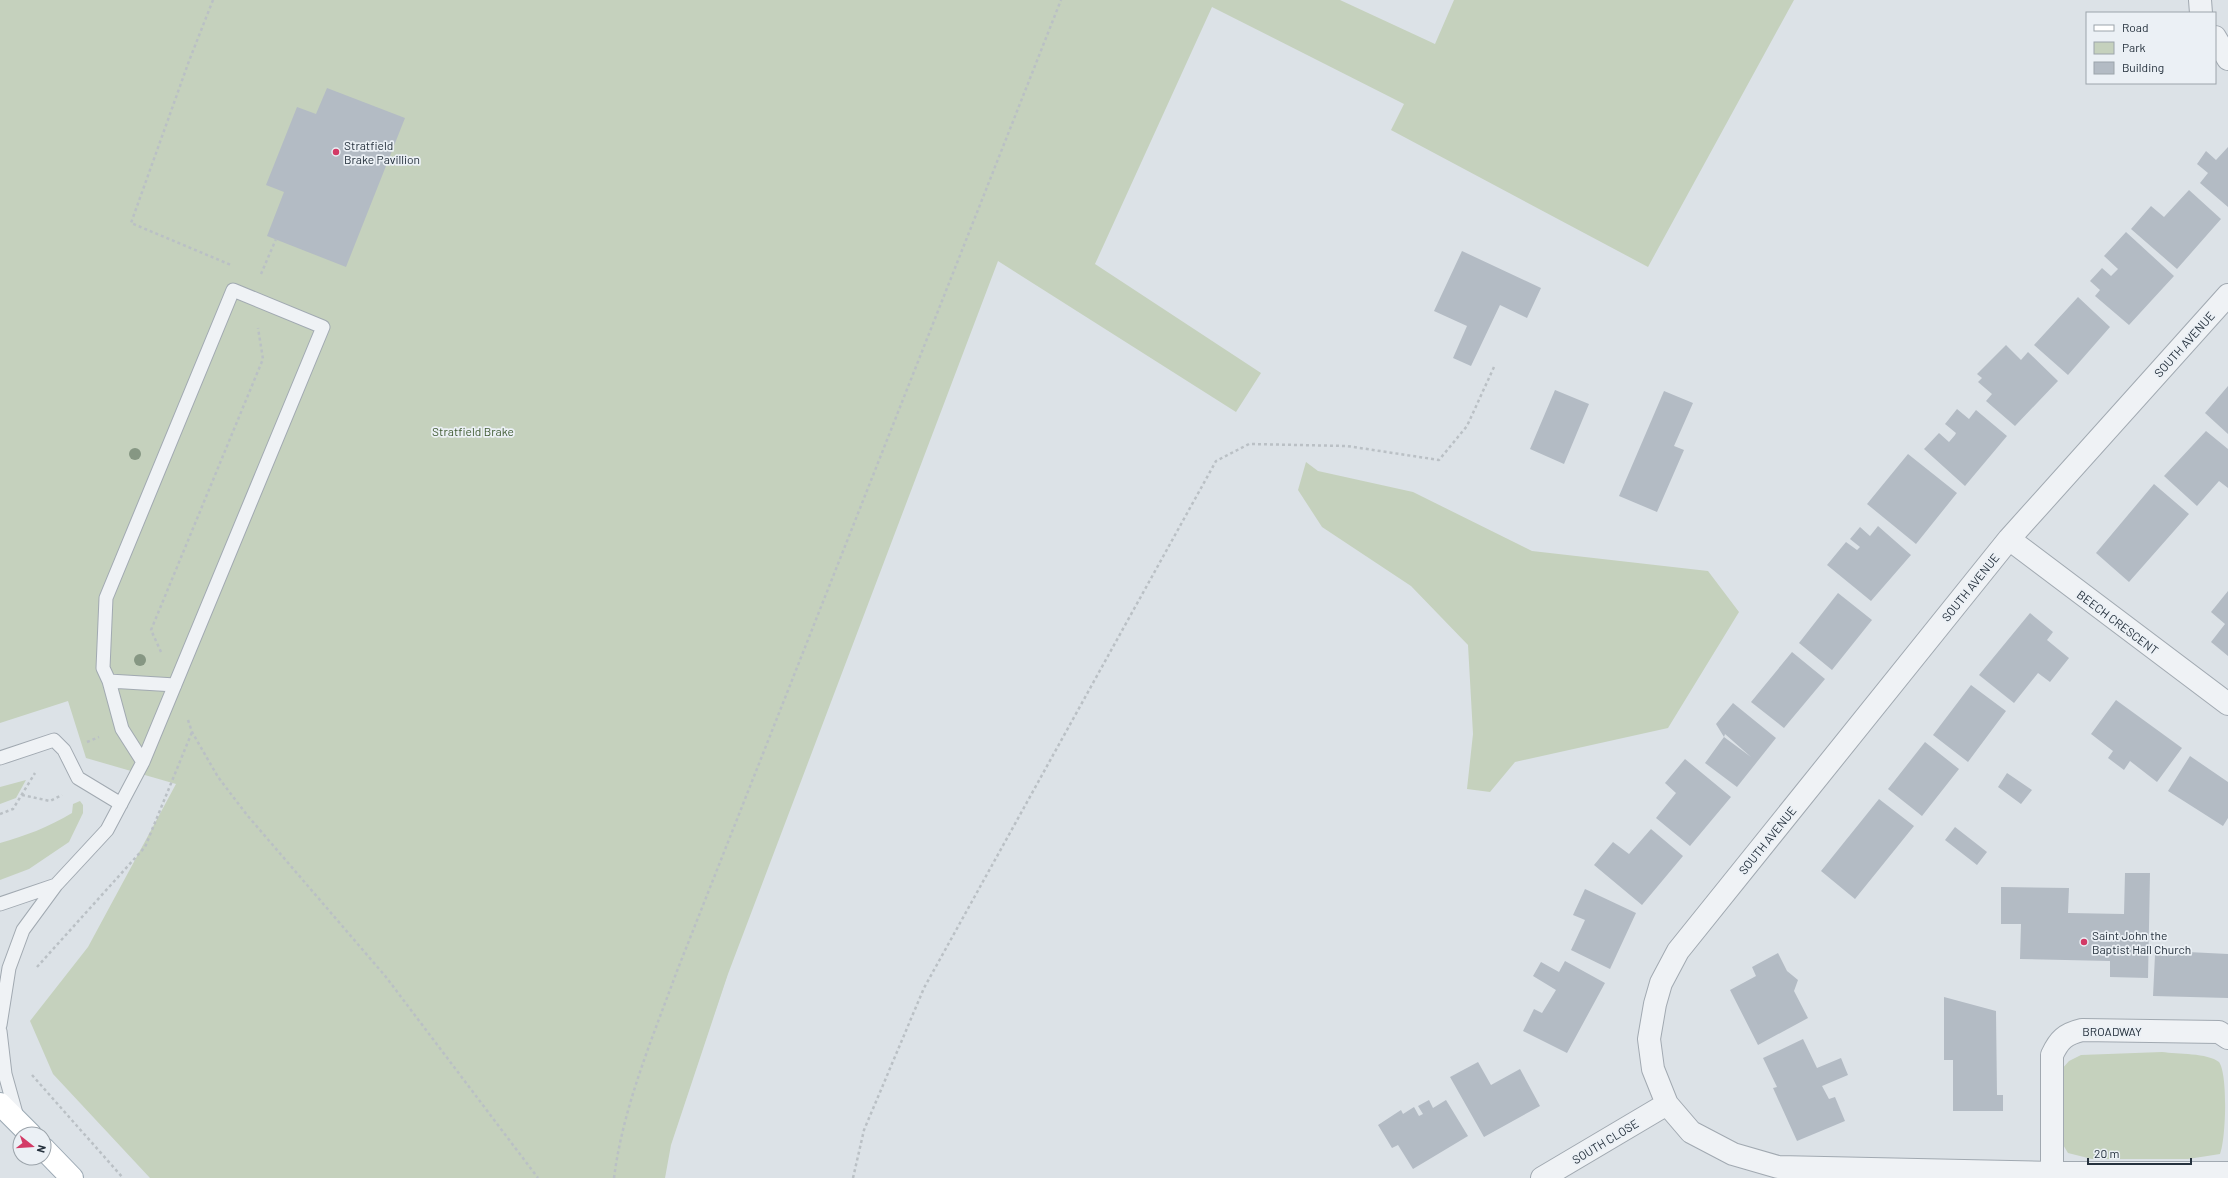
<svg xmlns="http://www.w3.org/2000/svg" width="2228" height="1178" font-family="Barlow,sans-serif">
	<rect width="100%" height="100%" fill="#dce2e7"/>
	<!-- green -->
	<path fill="#c5d1bd" d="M0,0H1340L1435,44L1454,0H1794L1648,267L1391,130L1404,104L1212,7L1095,264L1261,373L1236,412L998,261L728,974L671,1145L665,1178H150L53,1074L30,1021L88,947L176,784L86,758L68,701L0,723Z
		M1306,462L1318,471L1413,492L1532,551L1708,571L1739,612L1668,728L1515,762L1490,792L1467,789L1473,734L1468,645L1411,586L1322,527L1298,490Z
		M26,780L16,798L0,804V787Z
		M80,801L83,805V813L69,842L29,869L0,880V843C25,836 49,827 72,813L73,804Z
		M2162,1052C2177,1054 2208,1053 2219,1062C2228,1074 2226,1139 2220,1154L2188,1159H2092L2068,1153L2062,1143L2061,1070L2069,1061L2081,1055Z"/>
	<!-- building -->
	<path fill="#b3bbc4" d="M327,88L405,118L346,267L267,236L284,192L266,185L297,107L316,114Z
		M2228,147V207L2200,183L2208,173L2197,164L2206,151L2216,160Z
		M2189,190L2221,219L2177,269L2131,229L2151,206L2164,217Z
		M2126,232L2174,276L2129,325L2095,296L2100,290L2090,281L2102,268L2111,276L2118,269L2104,256Z
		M1462,251L1541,288L1527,318L1500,305L1471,366L1453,358L1467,326L1434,311Z
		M2078,297L2110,327L2068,375L2034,345Z
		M2006,345L2021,360L2028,352L2058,381L2015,426L1986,401L1992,394L1978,382L1982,378L1977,374Z
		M2228,386V434L2205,413Z
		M1555,390L1589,404L1564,464L1530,449Z
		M1664,391L1693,403L1674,446L1684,450L1657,512L1619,496Z
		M1957,409L1969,419L1976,410L2007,436L1965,486L1924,449L1939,433L1949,442L1955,435L1956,433L1945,424Z
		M2206,431L2228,449V488L2219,481L2197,506L2164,476Z
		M1908,454L1957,493L1916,544L1867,504Z
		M2154,484L2189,514L2129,582L2096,553Z
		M1878,526L1911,555L1871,601L1827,565L1846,542L1857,550L1860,547L1850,539L1860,527L1870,536Z
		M2228,591V656L2211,642L2225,624L2211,612Z
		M1838,593L1872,620L1832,670L1799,643Z
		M2030,613L2053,632L2047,640L2069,658L2050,682L2038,673L2014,703L1979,675Z
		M1792,652L1825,679L1784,728L1751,702Z
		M1971,685L2006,711L1968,762L1933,735Z
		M2116,700L2182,748L2157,782L2130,761L2124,770L2108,758L2113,751L2091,734Z
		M1733,703L1776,738L1737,787L1705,763L1724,737L1751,757L1725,734L1724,737L1716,724Z
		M1925,742L1959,769L1922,816L1888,789Z
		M2190,756L2228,782V818L2223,826L2168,791Z
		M1685,759L1731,797L1690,846L1656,818L1676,793L1665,783Z
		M2007,773L2032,790L2021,804L1998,787Z
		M1879,799L1914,826L1855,899L1821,871Z
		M1955,827L1987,852L1977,865L1945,840Z
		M1651,829L1683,856L1642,905L1594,865L1613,842L1629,854Z
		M2125,873H2150L2148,978L2110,977V961L2020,959L2021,924H2001V887L2069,888L2068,913L2124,914Z
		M1585,889L1636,913L1610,969L1571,950L1585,920L1573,915Z
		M2168,951L2228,954V998L2153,996L2155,955L2168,956Z
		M1778,953L1787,971L1798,980L1794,991L1808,1018L1758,1045L1730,990L1756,976L1752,967Z
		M1565,961L1605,983L1567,1053L1523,1031L1534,1009L1542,1013L1556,990L1533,976L1541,962L1559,972Z
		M1944,997L1996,1011L1997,1095H2003V1111H1953V1060H1944Z
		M1803,1039L1817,1068L1841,1058L1848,1075L1822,1086L1829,1099L1835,1097L1845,1121L1797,1141L1773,1088L1777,1087L1763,1058Z
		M1478,1062L1491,1085L1520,1069L1540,1106L1484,1137L1450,1077Z
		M1429,1100L1433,1108L1446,1100L1468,1136L1413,1169L1398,1145L1392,1148L1378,1125L1401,1110L1403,1114L1414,1107L1419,1116L1423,1114L1418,1106Z"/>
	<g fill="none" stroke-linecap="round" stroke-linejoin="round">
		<!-- service casing -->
		<g stroke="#a1a9b1" stroke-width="15">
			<path id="service" d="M109,681L175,685
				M0,758L54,740L64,750L78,778L121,804
				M0,904L56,885
				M0,1025L9,968L23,930L56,885L107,830L143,762L323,327L233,290L106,598L103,668L109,681L122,729L143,762
				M0,1031L5,1074L17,1117"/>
		</g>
		<!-- minor casing -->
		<g stroke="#a1a9b1" stroke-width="24">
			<path id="minor" d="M2200,0L2201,13
				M2215,37L2228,59
				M2228,295L2009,539L1678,951L1661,983L1655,1004L1649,1039L1653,1069L1667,1104L1691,1132L1733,1154L1778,1167L2056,1173H2228
				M2009,539L2228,704
				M2052,1173V1055C2059,1040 2065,1034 2082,1030L2219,1032L2228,1038
				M1542,1178L1667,1104"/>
		</g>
		<!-- primary casing -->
		<g stroke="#9ba8b3" stroke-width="24">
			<path id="primary" d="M0,1104L30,1134
				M44,1149L72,1178"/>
		</g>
		<!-- path -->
		<path stroke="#bac0c5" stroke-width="2.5" stroke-dasharray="3 3" stroke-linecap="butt" d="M213,0L189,61L131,223L231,265
			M261,274L276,239
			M161,652L151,630L263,359L258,328
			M188,720L192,732L218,777L247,815L386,977L538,1178
			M87,742L99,737
			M22,795L50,801L62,795
			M0,814L13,809L35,773
			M37,967L145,847L192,732
			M32,1075L123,1178
			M614,1178C623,1107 652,1039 677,971L1061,0
			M853,1178L864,1130L924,988L1216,461L1249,444L1347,446L1439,460L1467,426L1494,367"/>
		<!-- service -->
		<use href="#service" stroke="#eff2f5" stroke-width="13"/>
		<!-- minor -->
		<use href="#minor" stroke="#eff2f5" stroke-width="22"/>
		<!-- primary -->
		<use href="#primary" stroke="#fff" stroke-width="22"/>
	</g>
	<!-- trees -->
	<g fill="#869783">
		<circle cx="135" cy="454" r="6"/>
		<circle cx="140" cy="660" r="6"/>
	</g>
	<!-- markers -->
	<g fill="#d33a66" stroke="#ebf0f5" stroke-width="1.5">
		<circle cx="336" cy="152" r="4"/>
		<circle cx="2084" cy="942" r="4"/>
	</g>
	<g text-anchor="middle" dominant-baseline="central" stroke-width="3.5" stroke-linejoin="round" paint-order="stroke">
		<!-- poi labels -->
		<g font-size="12" fill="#25313d" stroke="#ebf0f5" text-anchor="start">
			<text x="344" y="145">Stratfield<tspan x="344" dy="14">Brake Pavillion</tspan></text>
			<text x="2092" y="935">Saint John the<tspan x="2092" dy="14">Baptist Hall Church</tspan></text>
		</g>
		<!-- street labels -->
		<g font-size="12" fill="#25313d" stroke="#ebf0f5">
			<text transform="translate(2184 344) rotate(-48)">SOUTH AVENUE</text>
			<text transform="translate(1970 587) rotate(-51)">SOUTH AVENUE</text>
			<text transform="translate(2118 622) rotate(37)">BEECH CRESCENT</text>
			<text transform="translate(1767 840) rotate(-51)">SOUTH AVENUE</text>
			<text x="2112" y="1031">BROADWAY</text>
			<text transform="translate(1605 1141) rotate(-31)">SOUTH CLOSE</text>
		</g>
		<!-- park labels -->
		<g font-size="12" fill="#3f5a32" stroke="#ebf0f5">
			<text x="473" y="431">Stratfield Brake</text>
		</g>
	</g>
	<!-- legend -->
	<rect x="2086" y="12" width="130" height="72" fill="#ebf0f5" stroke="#9ca4ab"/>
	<rect x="2094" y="25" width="20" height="6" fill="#ffffff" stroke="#9ca4ab"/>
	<text x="2122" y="32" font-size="12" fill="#25313d">Road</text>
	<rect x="2094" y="42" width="20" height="12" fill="#c5d1bd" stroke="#9ca4ab"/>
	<text x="2122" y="52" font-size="12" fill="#25313d">Park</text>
	<rect x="2094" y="62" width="20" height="12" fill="#b3bbc4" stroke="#9ca4ab"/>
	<text x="2122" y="72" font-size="12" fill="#25313d">Building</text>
	<!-- north arrow -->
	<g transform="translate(32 1146) rotate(107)"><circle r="19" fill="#ebf0f5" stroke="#9ca4ab"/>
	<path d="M0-3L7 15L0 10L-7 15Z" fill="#d33a66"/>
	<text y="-6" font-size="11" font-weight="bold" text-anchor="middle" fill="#25313d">N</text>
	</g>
	<!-- scale -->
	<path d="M2088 1158v6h103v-6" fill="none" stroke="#25313d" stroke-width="2"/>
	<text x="2094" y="1158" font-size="12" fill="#25313d" stroke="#ebf0f5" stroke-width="3" paint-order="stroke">20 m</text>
</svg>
